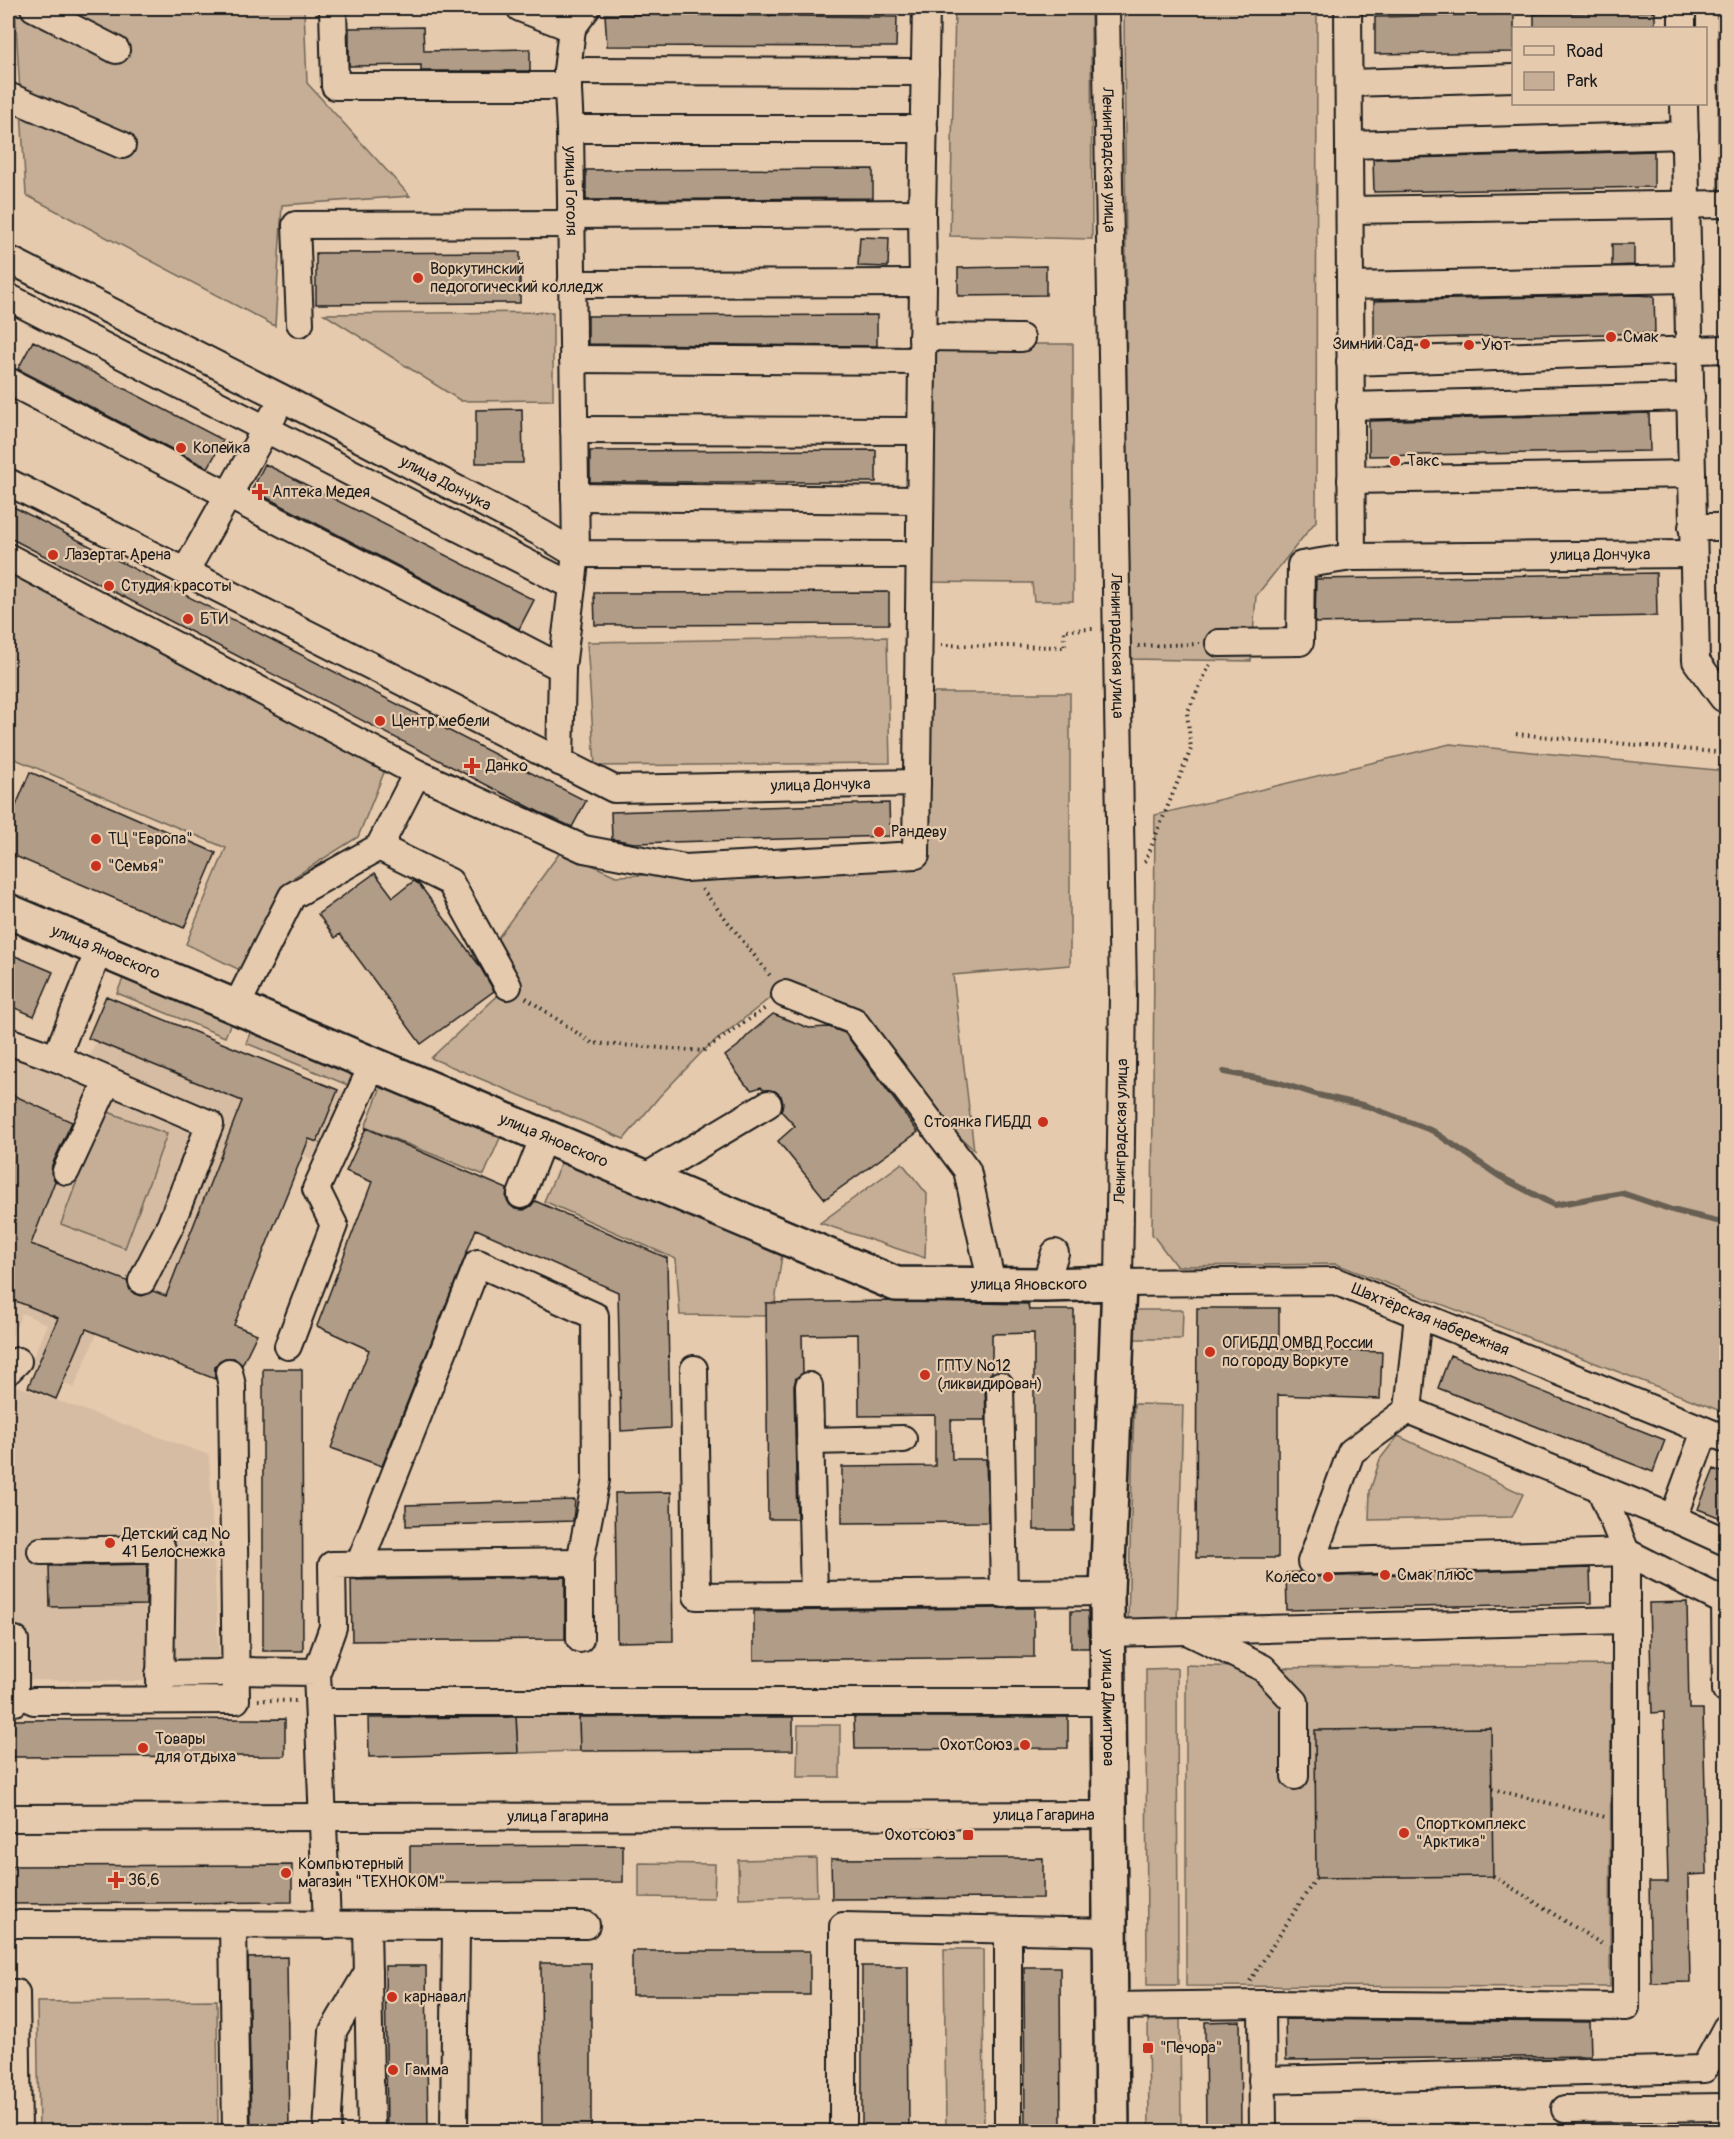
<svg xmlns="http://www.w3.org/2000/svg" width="1734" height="2139" font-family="Pangolin,sans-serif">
	<rect width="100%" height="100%" fill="#e6caad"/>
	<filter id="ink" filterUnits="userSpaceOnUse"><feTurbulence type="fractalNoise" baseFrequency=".0167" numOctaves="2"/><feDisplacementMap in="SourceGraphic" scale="12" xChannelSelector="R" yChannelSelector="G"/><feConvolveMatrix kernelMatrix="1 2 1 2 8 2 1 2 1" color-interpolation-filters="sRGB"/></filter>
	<g filter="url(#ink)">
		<!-- built -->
		<path fill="#d6bca2" d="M114,999L346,1092L314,1161L303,1154L241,1307L227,1321L253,1338L232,1386L98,1331L74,1388L29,1367L47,1324L22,1313L8,1346V1054L79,1082Z
			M17,1386L209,1455L220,1682L27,1680L8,1631V1395Z
			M1360,2120L1559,2125V2131H1328Z"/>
		<!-- green -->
		<path fill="#c5ae95" stroke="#706558" stroke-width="1.5" d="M15,8H304L307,83L410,196L282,205L275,326L26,195Z
			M955,8H1091L1092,239L950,236Z
			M1124,8H1317L1316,521L1256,596L1251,661L1129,659Z
			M1710,8H1726V193H1718V19Z
			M553,312V400L461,401L324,314Z
			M926,344H1073V601H1034L1032,583L925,582Z
			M8,573L385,770L358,837L294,877L244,972L186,944L226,848L8,756Z
			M887,637L890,763L595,766L587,642Z
			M928,693H1070V965L953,975L974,1150L935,1114L864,1018L780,990L703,1051L659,1097L624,1139L431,1058L508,986L489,950L561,851L616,876L925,865Z
			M1450,744L1726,771V1413L1336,1264L1176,1266L1152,1234L1155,815Z
			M124,976L232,1020L225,1037L117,993Z
			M252,1028L356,1071L350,1086L246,1043Z
			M383,1082L503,1131L484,1175L365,1127Z
			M103,1110L167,1134L125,1248L61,1224Z
			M565,1154L783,1248L773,1316L680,1315L676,1259L544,1201Z
			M902,1163L927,1194L925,1258L820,1223Z
			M1132,1310H1183L1182,1339H1132Z
			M1134,1404L1183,1405L1177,1623L1128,1621Z
			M1398,1436L1523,1494L1512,1517L1369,1520L1370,1491L1380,1459Z
			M1186,1665L1263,1668L1611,1665L1610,1987L1186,1986Z
			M1177,1668L1178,1985H1147L1146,1669Z
			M579,1712L580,1751L518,1753L516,1713Z
			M798,1725H840V1777H797Z
			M816,1858L817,1896L739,1898L738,1860Z
			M639,1863L715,1864L714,1898L639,1897Z
			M944,1949H983L984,2131H946Z
			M217,2000L218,2131H39L37,2002Z
			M1148,2014H1180L1181,2131H1149Z"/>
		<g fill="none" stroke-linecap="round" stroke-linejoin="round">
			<!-- stream -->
			<path stroke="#685e53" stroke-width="6" d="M1224,1072L1277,1082L1318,1095L1367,1106L1433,1131L1499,1176L1554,1205L1622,1193L1672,1210L1717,1221L1726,1220"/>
		</g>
		<!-- building -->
		<path fill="#b19c87" stroke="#1c1c1c" stroke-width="1.5" d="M1655,11V28H1534V14Z
			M605,14L897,17L896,47L607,46Z
			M1514,14V52L1375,54V17Z
			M423,27L424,51L530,49V71H421V65L349,66V28Z
			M1654,151V187L1374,192L1373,159Z
			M873,169V198L586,200V170Z
			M860,237L889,238L888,267L858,266Z
			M1612,244H1634V265L1612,266Z
			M520,252V303L316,304V253Z
			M1046,266V295L958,296V268Z
			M1634,295L1654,296L1655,333L1374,339V301Z
			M877,315V346L588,344V316Z
			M33,341L223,440L208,468L18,369Z
			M522,409L523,463H476V410Z
			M1649,413L1650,451L1369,456V421Z
			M876,450V482H590V451Z
			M265,464L534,600L519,629L252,490Z
			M8,504L586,801L572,827L539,812L8,537Z
			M1656,573L1657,616L1315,623L1316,579Z
			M889,592V624L595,625L594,593Z
			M30,772L216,853L184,928L8,853V825Z
			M889,803L890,836L634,843L612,839L611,812Z
			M375,873L393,897L414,881L419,884L479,965L494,991L421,1044L340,934L335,938L318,914Z
			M8,953L53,972L34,1016L8,1005Z
			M106,996L338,1090L317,1142L309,1139L234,1325L257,1334L242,1365L234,1358H225L219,1361L215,1367V1379L86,1329L56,1399L28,1387L58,1318L8,1298V1103L11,1094L72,1122L52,1165L51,1173L55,1181L31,1244L127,1281L130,1290L135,1294L142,1296L153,1291L166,1296L242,1101L88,1038Z
			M773,1014L809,1028L829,1027L845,1033L918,1132L825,1199L778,1141L795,1126L781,1111L783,1103L781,1096L775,1091L764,1090L761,1087L752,1090L745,1084L725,1056L738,1046L748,1035Z
			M366,1128L507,1189L506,1198L510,1205L515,1209L524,1210L531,1206L535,1201L667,1258L670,1428L621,1431L618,1292L476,1229L382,1466L331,1448L369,1350L317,1326L372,1182L346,1171Z
			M889,1301L1028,1304L1029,1310H1074V1530H1034V1333L992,1334V1372L987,1378L985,1385L986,1420H951L952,1459H986L988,1522L842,1523V1467L935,1466V1415L859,1416L858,1334L802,1335L803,1373L796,1378L794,1386L797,1519H768L766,1303Z
			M1197,1308H1279V1348L1382,1352L1380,1399L1278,1395V1558H1196Z
			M1450,1355L1665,1440L1653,1472L1438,1388Z
			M263,1369H302L303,1651H263Z
			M1714,1469L1726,1474V1520L1698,1509Z
			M671,1492L673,1641L617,1642L615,1493Z
			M575,1500L573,1521L406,1526V1505Z
			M147,1564L146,1605L50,1607L49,1566Z
			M1590,1568L1591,1603L1287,1610L1286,1573L1301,1572L1311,1577Z
			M565,1577V1639L352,1641L351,1580Z
			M1687,1602L1689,1709H1703L1707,1874L1688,1875L1690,1982L1651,1983L1649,1882H1668L1664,1712L1652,1713L1649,1603Z
			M1000,1608H1034V1657L754,1660V1611Z
			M1071,1611H1088L1089,1648H1071Z
			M516,1717L518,1753L369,1757L368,1718Z
			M579,1717H793V1750L580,1751Z
			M854,1717H1068V1748L855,1749Z
			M285,1719V1756L8,1757V1720Z
			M1491,1728L1493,1876L1316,1878L1315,1730Z
			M623,1845V1882L410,1883V1846Z
			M1043,1858V1898L832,1899L831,1859Z
			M292,1865V1902L8,1904V1866Z
			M632,1951H810V1995H632Z
			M287,1957L289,2132H251L248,1958Z
			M541,1963H591V2132H542Z
			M385,1966H426L428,2132H387Z
			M862,1966H908L909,2132H862Z
			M1024,1967H1060L1061,2132H1025Z
			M1285,2019L1590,2022L1591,2056L1286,2060Z
			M1240,2021L1241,2132H1206L1205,2022Z"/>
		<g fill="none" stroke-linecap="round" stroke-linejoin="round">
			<!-- minor casing -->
			<g stroke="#1c1c1c" stroke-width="30">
				<g id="minor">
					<path d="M34,8L116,50"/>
					<path d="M333,8L335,86H568"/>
					<path id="s1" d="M520,8L572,28L567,71L570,129L576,554L562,668L560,762"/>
					<path id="s2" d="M1106,8L1123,995L1119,1283L1335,1281L1726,1439"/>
					<path d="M1348,8L1352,557"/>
					<path d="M1682,8V28"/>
					<path d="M572,28L587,8"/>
					<path d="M567,71L925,72"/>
					<path d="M1350,83L1514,78"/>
					<path d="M8,96L122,145"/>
					<path d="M1684,104L1696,661L1723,698H1726"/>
					<path d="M570,129H924"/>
					<path d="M1349,145L1685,135"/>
					<path d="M1350,210L1726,204"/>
					<path d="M570,215L922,213"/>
					<path id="s3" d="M8,259L282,398L541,533L576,554L919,555"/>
					<path d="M571,284L923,283"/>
					<path d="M1350,286L1688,279"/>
					<path d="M8,297L572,586"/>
					<path d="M300,323L296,225L570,224"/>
					<path d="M922,337L1021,338"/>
					<path d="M573,359L922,361"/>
					<path d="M1350,362L1726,349"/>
					<path d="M8,381L562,668"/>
					<path d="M1350,406L1691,397"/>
					<path d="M574,430L921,431"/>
					<path d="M1351,480L1692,474"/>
					<path id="s4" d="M8,482L614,789L917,783"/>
					<path d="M575,497L920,500"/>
					<path d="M1692,527H1726"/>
					<path d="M8,557L417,773L584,849L685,868L916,855L923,283L922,213L926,8"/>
					<path d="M185,572L274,414"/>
					<path id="s5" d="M1219,643L1300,642L1301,565L1352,557L1692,554"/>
					<path d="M379,847L450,882L508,986"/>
					<path d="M785,994L854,1021L967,1170L992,1285"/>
					<path d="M236,1007L292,896L379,847L417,773"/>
					<path d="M8,1041L56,1058L210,1124L170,1226L142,1281"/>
					<path d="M56,1058L99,950"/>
					<path d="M66,1171L108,1080"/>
					<path d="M644,1178L768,1104"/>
					<path d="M521,1195L544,1136"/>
					<path d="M1045,1285L1055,1253"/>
					<path d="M1418,1315L1408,1410L1351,1452L1311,1562L1626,1552L1725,1602L1726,1690"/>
					<path d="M288,1346L334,1225L316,1189L373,1064"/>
					<path d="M694,1369L697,1596L814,1595"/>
					<path d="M8,1371L18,1361"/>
					<path d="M1000,1385L1004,1594"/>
					<path d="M809,1386L814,1595L1107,1592"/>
					<path d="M1408,1410L1673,1518L1726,1542"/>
					<path d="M810,1441L903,1439"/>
					<path d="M1673,1518L1705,1431"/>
					<path d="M41,1551L162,1549L160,1690"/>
					<path d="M359,1565L478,1263L595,1316L596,1480L580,1562V1639"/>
					<path d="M1107,1633L1626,1620"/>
					<path d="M1191,1633L1263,1668L1295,1702V1776"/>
					<path d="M8,1640H15V1702H8"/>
					<path d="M317,1672L333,1627L332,1565L580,1562"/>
					<path d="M159,1674L218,1673L236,1671L317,1672L327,1925"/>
					<path d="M34,1701L236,1700L232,1386L229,1372"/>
					<path d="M319,1702H1108"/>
					<path id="s6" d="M8,1818L1109,1815"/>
					<path d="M8,1924L586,1925"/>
					<path d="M233,1924L236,2132"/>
					<path d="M367,1925L371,2132"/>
					<path d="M8,1993H16L18,2132"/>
					<path d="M1262,2004L1263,2132"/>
					<path d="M1111,2006L1262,2004L1626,2007V1552L1600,1488"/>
					<path d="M1262,2080L1704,2069L1726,2028"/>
					<path d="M1565,2109L1726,2107"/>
					<path d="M327,2132L333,2031L368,1972"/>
					<path d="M454,2132L456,1925"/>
					<path d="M843,2132V1926L1110,1932"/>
					<path d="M1008,2132V1930"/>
				</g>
			</g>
			<!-- major casing -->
			<g stroke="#1c1c1c" stroke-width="38">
				<g id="major">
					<path id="s7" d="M8,911L896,1284L1045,1285L1119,1283L1107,1592L1112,2132"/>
				</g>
			</g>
			<!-- path -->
			<path stroke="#1c1c1c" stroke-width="4" stroke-dasharray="1.5 4.5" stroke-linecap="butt" d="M1708,8L1726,11
				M941,645L1065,647L1064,630L1094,629V630
				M1138,646L1199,644
				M1516,734L1726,753
				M1145,862L1191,749L1187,713L1211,662
				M702,889L772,978
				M526,998L592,1043L703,1051L767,1007
				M258,1700L296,1701
				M1492,1789L1605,1817
				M1493,1876L1605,1946
				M1250,1981L1316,1878"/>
			<!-- minor -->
			<use href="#minor" stroke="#e6caad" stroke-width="26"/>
			<!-- major -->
			<use href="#major" stroke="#e6caad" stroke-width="33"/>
		</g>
	</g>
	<!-- markers -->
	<g fill="#c8321e" stroke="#e6caad" stroke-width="2">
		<circle cx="418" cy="278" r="6"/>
		<circle cx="1611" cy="337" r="6"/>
		<circle cx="1425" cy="344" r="6"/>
		<circle cx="1469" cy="345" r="6"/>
		<circle cx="181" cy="448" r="6"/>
		<circle cx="1395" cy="461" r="6"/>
		<path d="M257 483h6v6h6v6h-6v6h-6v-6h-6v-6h6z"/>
		<circle cx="53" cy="555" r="6"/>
		<circle cx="109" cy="586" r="6"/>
		<circle cx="188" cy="619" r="6"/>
		<circle cx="380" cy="721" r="6"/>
		<path d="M469 757h6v6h6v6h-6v6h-6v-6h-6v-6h6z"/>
		<circle cx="879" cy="832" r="6"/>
		<circle cx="96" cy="839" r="6"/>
		<circle cx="96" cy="866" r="6"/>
		<circle cx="1043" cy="1122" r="6"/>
		<circle cx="1210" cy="1352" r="6"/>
		<circle cx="925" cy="1375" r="6"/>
		<circle cx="110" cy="1543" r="6"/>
		<circle cx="1385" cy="1575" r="6"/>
		<circle cx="1328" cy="1577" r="6"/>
		<circle cx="1025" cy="1745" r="6"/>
		<circle cx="143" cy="1748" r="6"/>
		<circle cx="1404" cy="1833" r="6"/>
		<rect x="962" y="1829" width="12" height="12" rx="3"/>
		<circle cx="286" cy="1873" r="6"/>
		<path d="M113 1871h6v6h6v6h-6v6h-6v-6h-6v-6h6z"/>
		<circle cx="392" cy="1997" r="6"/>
		<rect x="1142" y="2042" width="12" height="12" rx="3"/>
		<circle cx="393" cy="2070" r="6"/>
	</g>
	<g text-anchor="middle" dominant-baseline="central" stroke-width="4.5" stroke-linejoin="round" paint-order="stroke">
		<!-- street labels -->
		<g font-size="16" fill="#1c1c1c" stroke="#e6caad">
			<text stroke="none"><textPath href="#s2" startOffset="152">Ленинградская улица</textPath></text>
			<text stroke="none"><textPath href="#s1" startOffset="219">улица Гоголя</textPath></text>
			<text stroke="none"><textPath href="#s3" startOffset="492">улица Дончука</textPath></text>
			<text stroke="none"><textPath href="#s5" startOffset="458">улица Дончука</textPath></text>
			<text stroke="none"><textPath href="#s2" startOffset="638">Ленинградская улица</textPath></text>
			<text stroke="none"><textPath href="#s4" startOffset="886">улица Дончука</textPath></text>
			<text stroke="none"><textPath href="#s7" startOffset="106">улица Яновского</textPath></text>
			<text transform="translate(1121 1131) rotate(-89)">Ленинградская улица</text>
			<text stroke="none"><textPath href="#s7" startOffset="592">улица Яновского</textPath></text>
			<text stroke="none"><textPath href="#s7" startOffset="1096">улица Яновского</textPath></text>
			<text stroke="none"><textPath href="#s2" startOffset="1594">Шахтёрская набережная</textPath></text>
			<text stroke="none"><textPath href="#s7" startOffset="1611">улица Димитрова</textPath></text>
			<text stroke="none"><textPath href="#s6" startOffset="1036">улица Гагарина</textPath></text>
			<text stroke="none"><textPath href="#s6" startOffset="550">улица Гагарина</textPath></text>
		</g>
		<!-- poi labels -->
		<g font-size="16" fill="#1c1c1c" stroke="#e6caad" text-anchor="start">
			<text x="430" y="269">Воркутинский<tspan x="430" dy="18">педогогический колледж</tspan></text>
			<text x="1623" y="337">Смак</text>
			<text x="1413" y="344" text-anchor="end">Зимний Сад</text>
			<text x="1481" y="345">Уют</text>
			<text x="193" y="448">Копейка</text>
			<text x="1407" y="461">Такс</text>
			<text x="272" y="492">Аптека Медея</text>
			<text x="65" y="555">Лазертаг Арена</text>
			<text x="121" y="586">Студия красоты</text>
			<text x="200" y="619">БТИ</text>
			<text x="392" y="721">Центр мебели</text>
			<text x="486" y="766">Данко</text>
			<text x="891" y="832">Рандеву</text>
			<text x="108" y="839">ТЦ "Европа"</text>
			<text x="108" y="866">"Семья"</text>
			<text x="1031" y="1122" text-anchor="end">Стоянка ГИБДД</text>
			<text x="1222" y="1343">ОГИБДД ОМВД России<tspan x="1222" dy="18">по городу Воркуте</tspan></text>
			<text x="937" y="1366">ГПТУ №12<tspan x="937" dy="18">(ликвидирован)</tspan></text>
			<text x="122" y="1534">Детский сад №<tspan x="122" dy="18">41 Белоснежка</tspan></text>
			<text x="1397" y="1575">Смак плюс</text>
			<text x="1316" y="1577" text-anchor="end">Колесо</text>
			<text x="155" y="1739">Товары<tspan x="155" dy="18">для отдыха</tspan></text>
			<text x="1013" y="1745" text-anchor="end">ОхотСоюз</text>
			<text x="1416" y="1824">Спорткомплекс<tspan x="1416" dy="18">"Арктика"</tspan></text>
			<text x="956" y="1835" text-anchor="end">Охотсоюз</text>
			<text x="298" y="1864">Компьютерный<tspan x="298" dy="18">магазин "ТЕХНОКОМ"</tspan></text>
			<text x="128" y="1880">36,6</text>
			<text x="404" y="1997">карнавал</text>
			<text x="1160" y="2048">"Печора"</text>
			<text x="405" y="2070">Гамма</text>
		</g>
	</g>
	<!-- margin -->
	<rect width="1734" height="2139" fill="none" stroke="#e6caad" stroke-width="30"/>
	<rect x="15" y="15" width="1704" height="2109" fill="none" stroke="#1c1c1c" stroke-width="2" filter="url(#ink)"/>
	<!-- legend -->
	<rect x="1512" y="27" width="195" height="78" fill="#e6caad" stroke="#958473" stroke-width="1.5"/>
	<rect x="1524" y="46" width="30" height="9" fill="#e6caad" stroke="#958473" stroke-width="1.5"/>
	<text x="1566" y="57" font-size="18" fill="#1c1c1c">Road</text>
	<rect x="1524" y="72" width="30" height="18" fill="#c5ae95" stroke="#958473" stroke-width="1.5"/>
	<text x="1566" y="87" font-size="18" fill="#1c1c1c">Park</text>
</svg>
